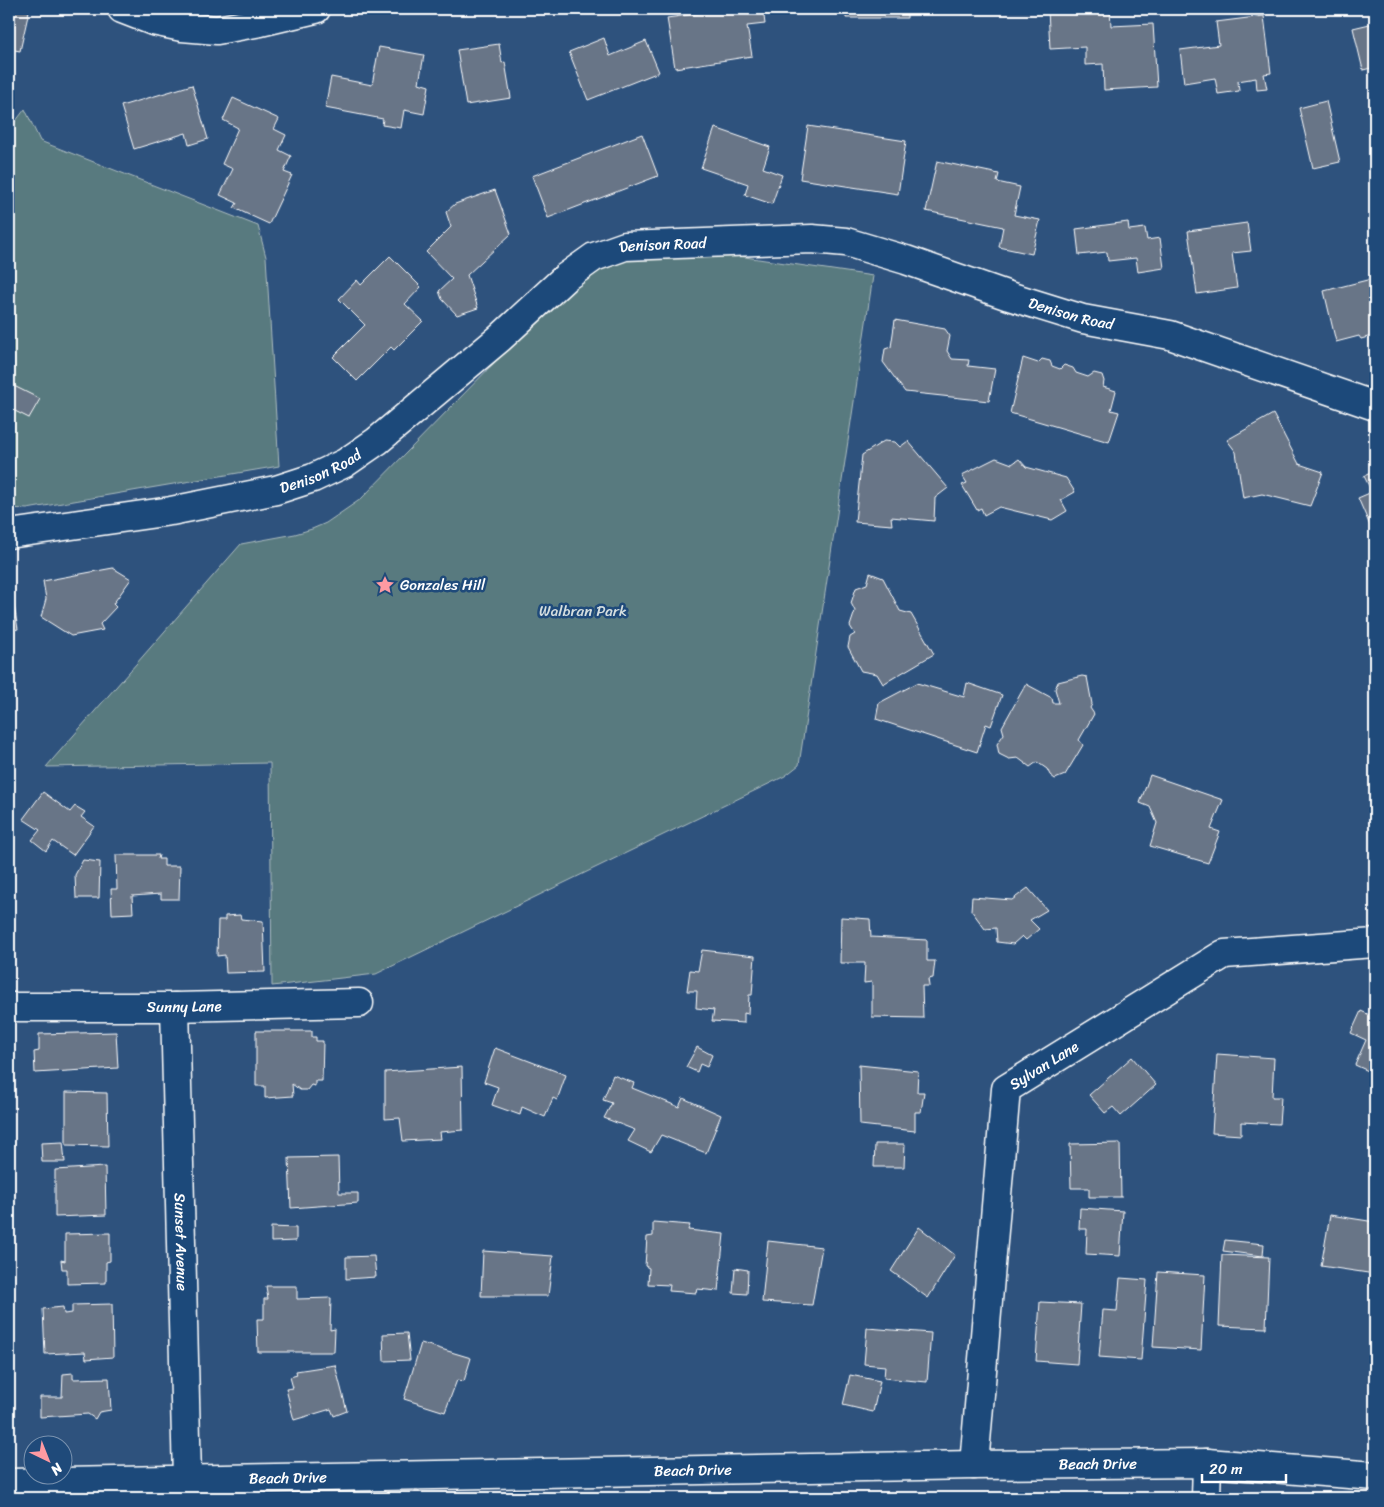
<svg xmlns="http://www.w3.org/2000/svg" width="1384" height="1507" font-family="Sriracha,sans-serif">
	<rect width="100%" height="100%" fill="#2e527d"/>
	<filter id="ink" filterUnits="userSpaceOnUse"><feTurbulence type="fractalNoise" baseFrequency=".02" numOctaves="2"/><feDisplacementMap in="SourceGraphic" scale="10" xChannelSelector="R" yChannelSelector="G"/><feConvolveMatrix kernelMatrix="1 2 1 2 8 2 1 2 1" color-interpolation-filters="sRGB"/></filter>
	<g filter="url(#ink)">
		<!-- green -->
		<path fill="#587a7f" stroke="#acbcbf" d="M25,109L40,141L258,226L266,257L279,466L27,509L9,508V130Z
			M711,252L873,276L799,765L785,776L376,974L272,986L270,763L46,767L241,544L295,534L312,529L326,523L361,499L547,309C570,287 605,262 637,257C661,253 686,253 711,252Z"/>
		<!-- building -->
		<path fill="#687487" stroke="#fff" d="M9,9L29,11L20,51L9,49Z
			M731,9H763L765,24L747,26L752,56L675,68L667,18Z
			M846,9H907V18H846Z
			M1048,9H1110L1111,26L1153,24L1157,87L1104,90L1103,64L1085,65V47L1050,49Z
			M1371,9H1375V67L1363,70L1353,28L1374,23Z
			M1264,16L1271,73L1264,74L1267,89L1257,90L1256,78L1238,81L1239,91L1218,94L1215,78L1184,83L1180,50L1219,45L1216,22Z
			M604,38L610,56L646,41L659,72L588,100L569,52Z
			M499,44L502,63L505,62L511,98L466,105L457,50Z
			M379,47L424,55L419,83L429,86L424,114L404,110L401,128L382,125L383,119L325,108L331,77L372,85Z
			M192,85L208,139L189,145L186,133L134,149L121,106Z
			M233,98L279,119L274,129L286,135L279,150L291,156L284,172L292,175L269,224L234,208L237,203L220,195L233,169L222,164L238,128L223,120Z
			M1326,101L1340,162L1313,168L1299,108Z
			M808,126L906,141L898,194L800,179Z
			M715,128L770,147L763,168L782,175L772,204L745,195L748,184L701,168Z
			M642,134L658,176L548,218L532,176Z
			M937,161L999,174L997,182L1020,187L1014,215L1040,220L1032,254L999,247L1003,227L926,211Z
			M495,190L511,234L467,275L478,308L457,315L442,299L439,291L452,279L426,252L451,227L446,212L455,204Z
			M1128,222L1129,230L1145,228L1147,240L1160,238L1164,268L1138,272L1136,258L1108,261L1107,252L1079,255L1076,229Z
			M1247,223L1251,251L1232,253L1237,288L1197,294L1188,231Z
			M390,256L421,287L405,304L423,321L394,350L391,347L357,381L333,357L365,325L339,299L357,280L361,285Z
			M1375,278V335L1361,339L1359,336L1336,342L1324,291Z
			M895,320L945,329L950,336L947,351L952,359L969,360L968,366L995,369L989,401L905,392L883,362L885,349L891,347Z
			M1023,358L1038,363L1042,359L1050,361L1052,366L1060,369L1064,365L1073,368L1076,373L1088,377L1094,373L1102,375L1104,381L1103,387L1116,391L1111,410L1119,412L1109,442L1010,413Z
			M14,386L40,399L29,418L9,408V395Z
			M1273,414L1299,464L1323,472L1310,506L1262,494L1243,498L1236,452L1227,440Z
			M884,441L895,442L900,447L908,441L948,488L935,498L934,521L891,517L892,525L855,522L862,455Z
			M996,458L1012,464L1019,459L1026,467L1066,478L1075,492L1061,500L1067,511L1052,520L999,507L984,515L981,508L977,510L962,485L967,483L962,475Z
			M1375,471V537L1358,498L1372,492L1364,476Z
			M113,568L131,579L113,604L116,607L100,624L103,630L71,636L41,617L46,599L43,581Z
			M870,573L883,578L900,611L911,614L934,654L883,684L877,674L861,671L848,647L850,637L855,634L850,626L855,611L851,603L856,588L867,584Z
			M11,587L18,629L9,631V588Z
			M1082,676L1087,677L1092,704L1090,708L1094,714L1079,740L1083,745L1065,775L1055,779L1050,775L1047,769L1037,762L1030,767L1018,758L1009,759L999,754L997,744L1004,734L1002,727L1026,684L1052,698L1053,703H1059L1055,689L1058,682Z
			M917,683L964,697L967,683L1002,695L991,726L986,724L977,752L876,719L879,703Z
			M1150,775L1223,800L1211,829L1220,832L1208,863L1150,846L1157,823L1150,807L1140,803Z
			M43,792L70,812L75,806L85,812L81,817L94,826L73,855L53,841L46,851L32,840L40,830L23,819Z
			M116,855H159L158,859H164V866H180L179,899H161V894L132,896L133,913L112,914L111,889H117Z
			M83,860L100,862L99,898H76L75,875Z
			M1028,888L1047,910L1030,920L1039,929L1026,940L1022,936L1013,944L997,942L996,928L985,929L971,910L972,897L1012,900Z
			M240,915L241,919L263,921L265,972L226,973L225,955L217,956L218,920H225V916Z
			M841,917L870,919L871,937L927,940V961H935L933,978L928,979L929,986H922L923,1018L872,1017V982L864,983L865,963H840Z
			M702,950L755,956L752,995H749L748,1014L744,1013V1023L712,1021L714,1010L696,1008L697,991H687L690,970L698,971Z
			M1361,1011L1374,1017L1375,1014V1074L1355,1065L1366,1040L1351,1033Z
			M256,1031H312V1037H316V1041H323L322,1081H315V1086L311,1085L307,1090H300L292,1084L293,1096L265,1098V1086H256Z
			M116,1032L118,1068L35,1073L34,1052L39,1051V1034Z
			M697,1047L712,1055L707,1067L700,1064L697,1072L686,1067Z
			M495,1048L566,1075L557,1100L553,1098L545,1117L522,1107L520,1115L492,1105L498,1087L484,1082Z
			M1217,1054L1274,1058L1272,1097H1281L1279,1124L1241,1122V1135L1212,1133Z
			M1132,1057L1156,1085L1121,1116L1113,1107L1105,1113L1089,1095Z
			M859,1065L918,1071L917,1092H924L921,1112H915V1131L860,1125Z
			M462,1067L463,1130L440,1132L441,1139L403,1141L400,1118L385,1119V1072Z
			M613,1075L634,1083L632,1088L679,1107L683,1098L721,1115L706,1153L661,1135L651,1152L628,1141L635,1130L604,1118L612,1103L603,1100Z
			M66,1092L107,1093L108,1146L66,1145Z
			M63,1142L65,1162H42L41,1143Z
			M1120,1143L1121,1197H1089V1188H1071L1070,1144Z
			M875,1144H905L904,1167H874Z
			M338,1157L339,1193H358V1203L291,1208L289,1158Z
			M105,1167L106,1215L55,1217V1170Z
			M1080,1208L1123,1211L1120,1256L1086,1254L1087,1229H1079Z
			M1330,1215L1375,1222V1274L1321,1266Z
			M653,1222L690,1225L688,1230L724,1234L718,1291L697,1289L696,1293L669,1291L670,1285L648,1284L649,1268L645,1266L647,1237L653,1236Z
			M271,1227L296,1228V1241L271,1242Z
			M919,1227L955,1255L928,1298L891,1271Z
			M110,1233V1261L106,1262V1283L67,1284V1269H62L61,1260L65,1261V1234Z
			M1225,1240L1264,1244L1263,1256L1223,1251Z
			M768,1241L822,1247L812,1305L762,1302Z
			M483,1251L553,1256L548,1296H481Z
			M1222,1255L1269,1257L1266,1328L1219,1326Z
			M374,1256L376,1277L346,1279V1257Z
			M735,1268L748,1270L747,1294L733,1293Z
			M1158,1272L1205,1275L1201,1350L1153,1347Z
			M1120,1278L1147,1280L1141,1360L1099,1357L1103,1310L1117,1311Z
			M266,1286H297V1299L331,1298L330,1330L335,1329L334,1352H258L257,1319H264V1299H268Z
			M1040,1302L1081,1304L1077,1364L1036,1361Z
			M112,1304L113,1357L86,1359L85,1352L45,1354L43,1309L63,1307L64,1314L72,1313V1305Z
			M867,1328L931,1333L927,1382L884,1378L885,1366L864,1364Z
			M407,1333L410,1360L384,1361L383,1334Z
			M9,1341H14V1362L9,1363Z
			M421,1343L471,1358L464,1381L457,1380L445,1412L404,1399Z
			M335,1365L347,1411L334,1416L331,1409L294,1420L286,1389L293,1388L290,1377L297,1375L296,1371Z
			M73,1373V1379L109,1378L111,1410L99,1412L95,1419L88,1414L40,1417V1397H62L63,1374Z
			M850,1375L880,1381L873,1412L843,1405Z"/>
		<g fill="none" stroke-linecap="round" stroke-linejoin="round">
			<!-- minor casing -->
			<g stroke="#fff" stroke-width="31">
				<g id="minor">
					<path id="s1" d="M9,534L171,511L276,490L313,478L345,463L377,441L500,338L566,277L594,257L625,246L812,239L846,242L906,260L1009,296L1083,319L1170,335L1375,406"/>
					<path id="s2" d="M9,1007H175L359,1003"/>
					<path id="s3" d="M175,1007L187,1478"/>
					<path id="s4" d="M974,1465L1006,1089L1224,954L1375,943"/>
					<path id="s5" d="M9,1483L974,1465L1207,1463L1375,1476"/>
					<path d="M1206,1498L1207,1463"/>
				</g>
			</g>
			<!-- major casing -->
			<g stroke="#fff" stroke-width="31">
				<path id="major" d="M122,9L153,21L182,27L217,30L261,22L316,9"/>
			</g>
			<!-- minor -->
			<use href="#minor" stroke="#1f4a7a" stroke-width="28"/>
			<!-- major -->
			<use href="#major" stroke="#1f4a7a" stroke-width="28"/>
		</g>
	</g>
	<!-- icons -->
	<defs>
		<g id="sight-bare" transform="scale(1.5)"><path d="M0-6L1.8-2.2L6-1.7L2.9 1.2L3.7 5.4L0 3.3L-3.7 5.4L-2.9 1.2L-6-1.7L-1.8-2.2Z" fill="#ff9aa2" stroke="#1f4a7a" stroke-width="2.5" paint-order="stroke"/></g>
	</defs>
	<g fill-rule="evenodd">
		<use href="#sight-bare" x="385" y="585"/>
	</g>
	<g text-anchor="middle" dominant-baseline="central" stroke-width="5" stroke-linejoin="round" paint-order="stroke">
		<!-- street labels -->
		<g font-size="15" fill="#fff" stroke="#1f4a7a">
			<text stroke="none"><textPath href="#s1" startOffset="739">Denison Road</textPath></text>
			<text stroke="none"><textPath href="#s1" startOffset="1159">Denison Road</textPath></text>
			<text stroke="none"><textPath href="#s1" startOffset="319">Denison Road</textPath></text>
			<text stroke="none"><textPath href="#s2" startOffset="175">Sunny Lane</textPath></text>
			<text stroke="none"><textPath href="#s4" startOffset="422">Sylvan Lane</textPath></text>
			<text stroke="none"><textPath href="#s3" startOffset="235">Sunset Avenue</textPath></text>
			<text stroke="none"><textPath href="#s5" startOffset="1089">Beach Drive</textPath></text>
			<text stroke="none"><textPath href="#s5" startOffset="684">Beach Drive</textPath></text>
			<text stroke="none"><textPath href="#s5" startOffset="279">Beach Drive</textPath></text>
		</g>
		<!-- poi labels -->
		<g font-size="15" fill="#fff" stroke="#1f4a7a" text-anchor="start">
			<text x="400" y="585">Gonzales Hill</text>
		</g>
		<!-- park labels -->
		<g font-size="15" fill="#d5dedf" stroke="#1f4a7a">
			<text x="583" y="611">Walbran Park</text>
		</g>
	</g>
	<!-- margin -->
	<rect width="1384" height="1507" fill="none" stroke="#1f4a7a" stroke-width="30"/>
	<rect x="15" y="15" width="1354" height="1477" fill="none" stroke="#fff" stroke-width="2" filter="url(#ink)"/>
	<!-- north arrow -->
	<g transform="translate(48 1460) rotate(137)"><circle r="24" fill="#1f4a7a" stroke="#7992af"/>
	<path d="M0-4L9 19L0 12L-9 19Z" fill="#ff9aa2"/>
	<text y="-8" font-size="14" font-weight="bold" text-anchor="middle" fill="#ffffff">N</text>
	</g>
	<!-- scale -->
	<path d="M1202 1474v8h84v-8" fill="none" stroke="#ffffff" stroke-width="2.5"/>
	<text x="1209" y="1474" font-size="15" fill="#ffffff" stroke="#1f4a7a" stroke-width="4" paint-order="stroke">20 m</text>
</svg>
